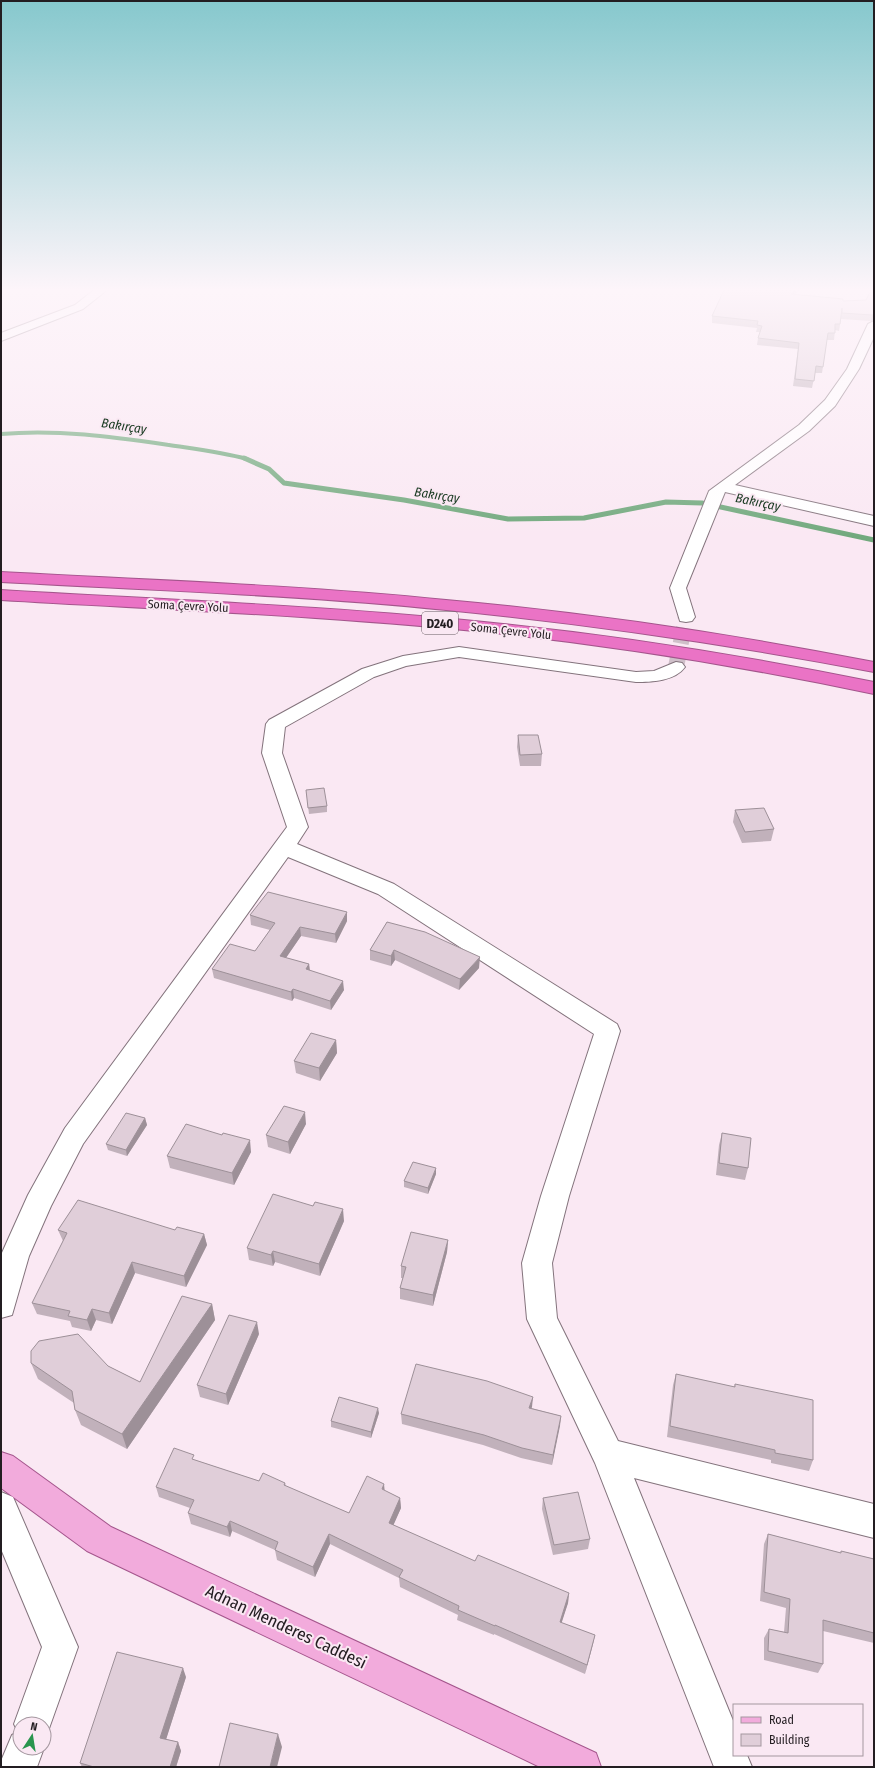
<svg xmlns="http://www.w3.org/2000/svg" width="875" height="1768" font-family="'Fira Sans Condensed',sans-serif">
	<rect width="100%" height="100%" fill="#fae8f3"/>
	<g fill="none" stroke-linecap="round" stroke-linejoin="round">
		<!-- stream-far1 -->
		<path stroke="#71a97d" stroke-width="4" d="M1,434C58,429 113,437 169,445C195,449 221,452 247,459"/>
		<!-- stream -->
		<path stroke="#71a97d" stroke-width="5" d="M244,458L269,469L284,483L404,500L508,519L584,518L666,502L702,503L874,540"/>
		<!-- minor-tunnel -->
		<path stroke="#cfbfc9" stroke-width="16" stroke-dasharray="16 8" stroke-linecap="butt" d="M676,667L686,617"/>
		<!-- minor casing -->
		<g stroke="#83737c" stroke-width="2">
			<path id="minor" d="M94,290H107L83,309L1,341V333L75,305Z
				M874,321V337L859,369L835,406L809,431L735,485L874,516V526L725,492L686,588L695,617L692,621L686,622L680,621L670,588L709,491L799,425L825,400L847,369L868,324Z
				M459,647L636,672L654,671L676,662L682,663L685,667C675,681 652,682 636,682L459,657L406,666L374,677L285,727L282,753L308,827L297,844L394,884L617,1024L620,1031L569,1196L552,1263L557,1318L618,1441L874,1504V1538L634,1478L734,1723V1755H747L752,1767H714L595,1463L527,1319L522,1263L541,1196L594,1034L378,894L288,857L83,1144L51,1206L29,1256L12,1315L1,1318V1255L28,1195L65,1128L287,827L262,753L266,724L269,720L362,669L403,656Z
				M1,1492L13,1497L78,1647L46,1737L44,1738V1724H20V1748H44L37,1767H1V1761L12,1735L18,1732L14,1724L42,1647L1,1549Z"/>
		</g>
		<!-- major casing -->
		<g stroke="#a4558c" stroke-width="2">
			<path id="major" d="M1,1452L13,1456L111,1527L596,1753L601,1767H540L87,1551L1,1488Z"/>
		</g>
		<!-- highway casing -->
		<g stroke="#a4558c" stroke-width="2">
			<path id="highway" d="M1,572C149,580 298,585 446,600C590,613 732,634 874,662V672C732,645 590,624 446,610C298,595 149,590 1,582Z
				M1,590C168,600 336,606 503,624C628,637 751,657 874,682V694C751,668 628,648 503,634C337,616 169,610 1,600Z"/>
		</g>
		<!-- minor -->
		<use href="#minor" fill="#fff" fill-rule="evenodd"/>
		<!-- major -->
		<use href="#major" fill="#f2abdc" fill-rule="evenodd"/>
		<!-- highway -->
		<use href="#highway" fill="#ea73c5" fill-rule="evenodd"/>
	</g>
	<!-- wall -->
	<path fill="#c1b1bb" d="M874,290V320L871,321L841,319L839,331L835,330L834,340H827L822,373H815L812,388L793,386L798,349L757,345L758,338L760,332H756L757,328L712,323V316L795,295L843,301L866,300Z
		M518,735L542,754L541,766H520L517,747Z
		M306,790L327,806V812L309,814Z
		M735,810L774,829L771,841L742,843L733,822Z
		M250,915L347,921L336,943L301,936L286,958L309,964L310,970L344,990L331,1010L294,998L292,1001L214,978L212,969L255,951L270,930L251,925Z
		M387,922L479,968L459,990L395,960L391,966L370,960V950Z
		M336,1040L337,1053L320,1081L296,1073L294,1061Z
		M145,1118L147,1125L127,1156L108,1150L106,1144Z
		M306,1124L290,1154L268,1147L266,1135Z
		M722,1133L748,1168L745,1180L716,1175L719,1145Z
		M251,1152L234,1185L170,1168L167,1156Z
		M436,1174L428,1194L404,1187V1181Z
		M344,1221L320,1276L275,1262L273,1266L249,1260L247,1248Z
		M58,1230H175L204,1234L207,1245L186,1287L135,1273L112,1324L96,1320L91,1331L72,1327L70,1321L37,1314L32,1303L63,1241Z
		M448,1240L447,1252L433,1306L400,1299V1288L403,1278H401V1266Z
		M212,1304L215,1320L127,1449L81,1425L75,1410L74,1403L38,1379L31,1363L108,1366L140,1382Z
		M259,1334L228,1405L200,1397L197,1385Z
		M676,1374L734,1387L735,1384L813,1460L809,1471L771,1463V1460L667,1437L673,1385Z
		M533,1397L531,1408L561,1416L552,1465L521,1458L483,1445L402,1424L401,1414Z
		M379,1413L371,1438L331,1427V1421Z
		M195,1460L259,1481L285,1483L286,1486L349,1513L385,1491L400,1498L401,1508L393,1525L475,1561L569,1593L568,1603L561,1623L595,1635L585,1674L494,1634V1635L457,1620L458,1615L400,1587L399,1578L330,1544L315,1577L277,1560L275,1550L232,1531L230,1537L191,1524L188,1513L190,1508L159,1497L156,1487Z
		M543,1498L590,1539L588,1549L553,1555L542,1509Z
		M768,1534L841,1553V1551L874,1559V1643L823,1631V1664L818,1673L764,1660V1638L769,1629L784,1632L786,1608L760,1601L764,1544Z
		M186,1677L166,1739L178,1742L181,1751L176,1767H82L80,1763Z"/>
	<!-- shaded-wall -->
	<path fill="#9d9098" d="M795,290H799L790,301L791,294Z
		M874,314V320L871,321L872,315Z
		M347,912V921L336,943L335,934Z
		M300,927L301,936L281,965L280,956Z
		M394,950L395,960L391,966V956Z
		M480,957L479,968L459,990L460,979Z
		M309,964L310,974L306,969Z
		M343,981L344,990L331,1010L330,1001Z
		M293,989L294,998L292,1001L291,992Z
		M336,1040L337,1053L320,1081L319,1068Z
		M305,1112L306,1124L290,1154L288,1142Z
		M145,1118L147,1125L127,1156L126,1150Z
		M250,1140L251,1152L234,1185L232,1173Z
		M436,1168V1174L428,1194V1188Z
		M343,1209L344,1221L320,1276L319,1264Z
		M204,1234L207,1245L186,1287L184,1276Z
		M448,1240L447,1252L433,1306V1295Z
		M273,1251L275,1262L273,1266L271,1255Z
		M132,1262L135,1273L112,1324L109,1313Z
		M212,1304L215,1320L127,1449L122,1434Z
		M92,1309L96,1320L91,1331L87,1320Z
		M257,1322L259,1334L228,1405L226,1394Z
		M533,1397L532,1407L528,1418L529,1408Z
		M378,1408L379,1413L371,1438V1432Z
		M561,1416L560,1426L552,1465L553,1455Z
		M384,1484L385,1494L382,1489Z
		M400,1498L401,1508L390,1533L389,1523Z
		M230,1521L232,1531L230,1537L227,1527Z
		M329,1534L330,1544L315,1577L313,1567Z
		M569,1593L568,1603L559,1631L560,1622Z
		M595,1635L593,1644L585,1674L587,1665Z
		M183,1668L186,1677L164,1746L160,1738Z
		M278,1734L282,1747L277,1767H270Z
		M178,1742L181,1751L176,1767H170Z"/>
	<!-- building -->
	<path fill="#e0ced9" stroke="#9d9098" d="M724,290H795L791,294L843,299V301L866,300L871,290H874V314L872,315L842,313V308L840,324H835V333H828L823,367L816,366L814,381L795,379L799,343L758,338L762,326L757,325L758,321L712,316Z
		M518,735H538L542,754L520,755Z
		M324,788L327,806L308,808L306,790Z
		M764,808L774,829L745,832L735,810Z
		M268,892L347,912L335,934L300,927L280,956L309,964L306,969L343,981L330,1001L293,989L291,992L212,969L230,944L255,951L275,923L250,915Z
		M387,922L425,932L480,957L460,979L394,950L391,956L370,950Z
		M311,1033L336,1040L319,1068L294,1061Z
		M284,1106L305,1112L288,1142L266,1135Z
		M126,1113L145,1118L126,1150L106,1144Z
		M186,1124L222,1135L223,1133L250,1140L232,1173L167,1156Z
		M722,1133L751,1138L748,1168L719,1163Z
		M413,1162L436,1168L428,1188L404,1181Z
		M273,1194L313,1206L315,1202L343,1209L319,1264L273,1251L271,1255L247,1248Z
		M78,1200L175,1230L177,1227L204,1234L184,1276L132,1262L109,1313L92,1309L87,1320L68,1316L70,1311L32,1303L67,1233L58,1230Z
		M411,1232L448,1240L433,1295L400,1288L406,1267L401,1266Z
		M182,1296L212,1304L122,1434L75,1410L72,1391L31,1363V1351L39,1341L78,1334L108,1366L140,1382Z
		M229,1315L257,1322L226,1394L197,1385Z
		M416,1364L487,1381L533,1397L529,1408L561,1416L553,1455L522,1448L484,1435L401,1414Z
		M676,1374L735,1387V1384L813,1400V1460L775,1453V1450L670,1426Z
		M339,1397L378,1408L371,1432L331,1421Z
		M174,1448L194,1455L192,1459L259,1481L263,1473L285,1483L284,1485L349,1513L367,1476L384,1484L382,1489L400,1498L389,1523L475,1561L478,1555L569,1593L560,1622L595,1635L587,1665L495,1625V1626L458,1610L459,1606L399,1577L403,1570L329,1534L313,1567L275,1550L278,1542L230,1521L227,1527L188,1513L194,1500L156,1487Z
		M578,1492L590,1539L554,1545L543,1498Z
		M768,1534L841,1553V1551L874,1559V1633L823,1620V1664L768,1651L769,1629L788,1633L790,1599L764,1592Z
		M117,1652L183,1668L160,1738L178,1742L170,1767H94L80,1763Z
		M230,1723L278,1734L270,1767H219Z"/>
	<!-- sky -->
	<linearGradient id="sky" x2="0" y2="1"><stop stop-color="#86c8cd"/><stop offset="0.54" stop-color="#fdf5fa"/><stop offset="1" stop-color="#fdf5fa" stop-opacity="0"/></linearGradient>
	<rect width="875" height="537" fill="url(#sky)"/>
	<g text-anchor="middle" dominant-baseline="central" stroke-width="4" stroke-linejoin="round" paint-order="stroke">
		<!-- far-street labels -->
		<g font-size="12" fill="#231d21" stroke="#fae8f3">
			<text transform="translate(188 606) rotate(3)">Soma Çevre Yolu</text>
			<text transform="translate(511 631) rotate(6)">Soma Çevre Yolu</text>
		</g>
		<!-- far-water labels -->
		<g font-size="13" font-style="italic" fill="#15371e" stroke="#fae8f3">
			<text transform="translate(124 426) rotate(9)">Bakırçay</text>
			<text transform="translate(437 495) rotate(9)">Bakırçay</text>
			<text transform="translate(758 502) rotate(12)">Bakırçay</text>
		</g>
		<!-- shield labels -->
		<rect fill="#fae8f3" stroke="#645a60" stroke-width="1" x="422" y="612" width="36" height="22" rx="3"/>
		<g font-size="13" font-weight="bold" fill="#231d21">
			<text x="440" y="623">D240</text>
		</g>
		<!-- near-street labels -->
		<g font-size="17" fill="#231d21" stroke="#fae8f3">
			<text transform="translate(286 1627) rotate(25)">Adnan Menderes Caddesi</text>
		</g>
	</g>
	<!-- border -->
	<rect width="875" height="1768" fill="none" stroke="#231d21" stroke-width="4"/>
	<!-- legend -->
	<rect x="733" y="1704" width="130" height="52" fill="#fae8f3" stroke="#a4979f"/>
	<rect x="741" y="1717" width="20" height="6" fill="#f2abdc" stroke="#a4979f"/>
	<text x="769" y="1724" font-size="12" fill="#231d21">Road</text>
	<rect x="741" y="1734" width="20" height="12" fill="#e0ced9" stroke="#a4979f"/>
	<text x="769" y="1744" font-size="12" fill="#231d21">Building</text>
	<!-- north arrow -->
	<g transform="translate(32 1736) rotate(12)"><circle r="19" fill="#fae8f3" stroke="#a4979f"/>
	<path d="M0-3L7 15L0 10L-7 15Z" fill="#29954e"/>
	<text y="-6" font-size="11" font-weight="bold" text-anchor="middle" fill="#231d21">N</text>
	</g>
</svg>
